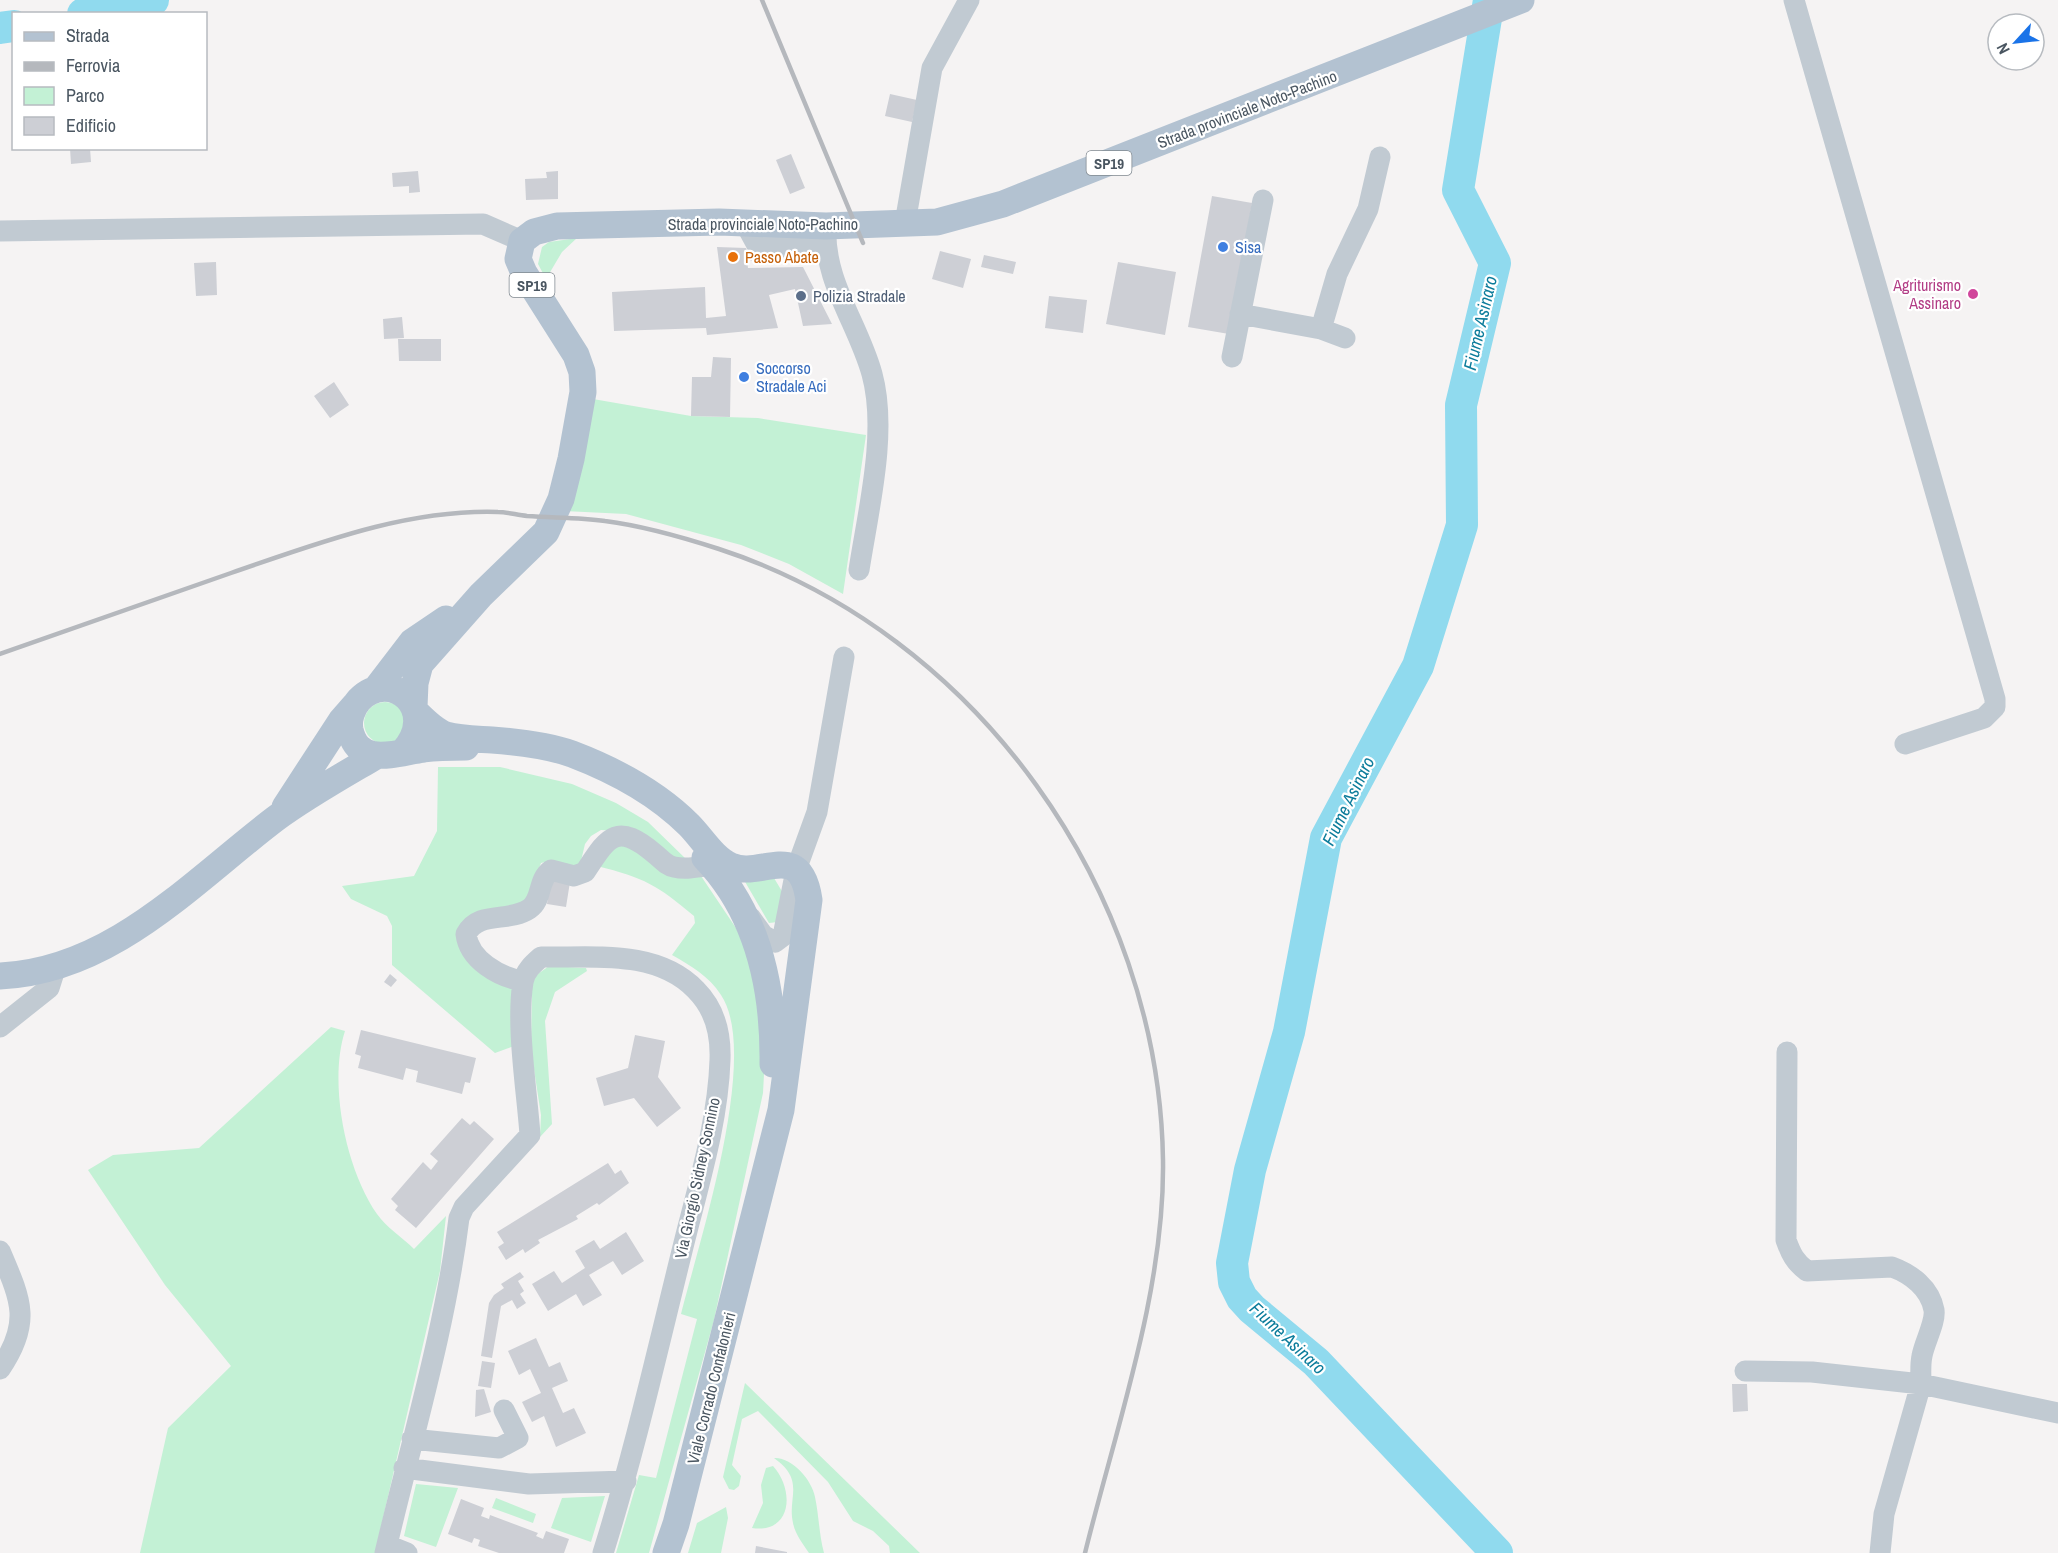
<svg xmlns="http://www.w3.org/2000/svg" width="2058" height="1553" font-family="'Archivo Narrow',sans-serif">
	<rect width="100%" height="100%" fill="#f5f3f3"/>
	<!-- green -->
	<path fill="#c3f1d5" d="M577,238L562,252L546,279L538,264L542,247L549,242Z
		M593,399L691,416L758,418L866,435L843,594L789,564L741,545L626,514L564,511Z
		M364 723a21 21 0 1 1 42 0a21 21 0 1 1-42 0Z
		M438,767H500L572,784L616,803L648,822L687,860L684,864L634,832L601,830L591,836L585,844L580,865C566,871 557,858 541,863L526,905L462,927L515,987L514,1046L495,1053L392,965V926L387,916L351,899L342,886L414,876L437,831Z
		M620,841L701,876L736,928L749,955L766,1037L763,1093L714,1320L649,1553H616L639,1475L656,1478L697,1319L681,1314C698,1245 761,1055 721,995C709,976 691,966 672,955L695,923L694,916C657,885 645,878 597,866Z
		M774,878L783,893L778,922L769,923L744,880Z
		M549,966L586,968L587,971L555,992L545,1021L552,1124L540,1137L541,1115L531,1050L532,986L535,976Z
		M331,1027L345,1031C328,1083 346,1170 377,1214C386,1227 403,1238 414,1249L446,1216L440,1271L375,1553H140L168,1428L231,1366L165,1285L88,1170L113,1155L199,1148Z
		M745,1383L920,1553H890L889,1546L873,1531L853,1521L828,1482L758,1411L742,1419L732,1465L741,1476L739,1486L734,1490L729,1489L723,1477Z
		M774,1458C792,1457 812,1480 815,1497C819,1516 819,1534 824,1553H809C803,1544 795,1534 793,1523C787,1497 806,1481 774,1458Z
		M773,1466C795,1490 792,1534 752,1528L763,1503L761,1485L766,1468Z
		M416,1484L458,1488L436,1547L404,1536Z
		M605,1496L591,1542L551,1528L562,1498Z
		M496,1498L536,1514L533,1523L492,1508Z
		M726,1507L728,1518L721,1553H688L697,1523Z"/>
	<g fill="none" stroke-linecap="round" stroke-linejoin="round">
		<!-- river -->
		<path stroke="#90daee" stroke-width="32" d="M1489,0L1458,190L1495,263L1461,405L1462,525L1418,666L1326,838L1289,1032L1250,1170L1232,1263L1234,1282L1242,1298L1252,1309L1316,1362L1497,1553
			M83,14L153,0
			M0,28L14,26"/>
	</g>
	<!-- building -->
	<path fill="#cdcfd5" d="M890,94L917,100L912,122L885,116Z
		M70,148H90L91,162L71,164Z
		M791,154L805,188L790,194L776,160Z
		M418,171L420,192L409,193V186L393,187L392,173Z
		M558,171V199L526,200L525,179L547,178L546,172Z
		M1212,196L1252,203L1229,334L1188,327Z
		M717,247L746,248L752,261L747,260L748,268L803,267L832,324L803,326L795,289L769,295L778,328L707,335L706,328L614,331L612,292L705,287L706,318L726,316Z
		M940,251L971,259L963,288L932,279Z
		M984,255L1016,262L1013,274L981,267Z
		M216,262L217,295L196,296L194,263Z
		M1118,262L1176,272L1165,335L1106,324Z
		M1049,296L1087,300L1083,333L1045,328Z
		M402,317L404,338L384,339L383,319Z
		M398,339H441V361H399Z
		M713,357L731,358L730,417L691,416L692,377H711Z
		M334,382L349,405L330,418L314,396Z
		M551,878L570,882L566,907L547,904Z
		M390,974L397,980L391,987L384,982Z
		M361,1030L476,1058L470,1083L465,1082L462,1094L416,1082L418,1071L406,1068L403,1080L358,1068L361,1056L355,1054Z
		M635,1035L665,1041L658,1077L681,1108L657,1127L634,1098L604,1106L596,1078L628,1068Z
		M462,1118L470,1125L474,1121L494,1139L416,1228L395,1210L398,1206L391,1199L423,1162L431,1170L438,1161L430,1154Z
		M608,1163L615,1174L621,1170L629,1183L599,1205L597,1203L576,1216L578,1219L538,1240L540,1243L525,1253L523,1249L506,1260L498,1247L504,1243L497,1232Z
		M626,1232L644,1261L622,1275L613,1261L589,1275L602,1295L583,1306L576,1294L548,1311L532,1284L554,1271L562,1283L585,1268L575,1251L594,1240L600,1249Z
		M520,1272L524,1277L518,1281L524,1291L520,1294L526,1303L517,1309L512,1300L501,1306L492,1358L481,1356L489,1303L494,1295L504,1288L501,1284Z
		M536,1338L549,1367L560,1362L568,1381L552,1388L563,1413L574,1408L586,1433L556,1447L544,1416L532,1422L522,1402L541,1393L530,1369L519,1375L508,1351Z
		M482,1361L495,1363L491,1388L478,1386Z
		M1732,1384H1747L1748,1411L1733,1412Z
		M484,1389L491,1412L475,1417L476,1390Z
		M461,1499L484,1508L481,1516L489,1519L490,1515L538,1533L536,1536L543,1539L546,1531L569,1539L564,1553H499L478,1546L480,1540L474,1538L472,1543L448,1534Z
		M756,1546L787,1552V1553H755Z"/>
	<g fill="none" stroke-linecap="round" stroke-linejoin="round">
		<!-- minor -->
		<path stroke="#c1cad2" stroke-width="21" d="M1794,0L1995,699V707L1984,718L1905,744
			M745,223L758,247H825
			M905,223L932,68L969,0
			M826,226C823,281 858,323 872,374C888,432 868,511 859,570
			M0,231L483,224L522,241
			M1240,314L1321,329L1345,338
			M1321,329L1337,274L1368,209L1380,157
			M1232,357L1263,200
			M750,917L763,935L775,942L783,936L796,870L817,812L844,657
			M523,981C499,977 469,960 466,934C479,910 508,923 529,909C543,900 537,880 551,870L574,876L585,872C608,837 616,821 655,854C661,859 667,866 674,867C686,870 699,867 711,865
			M0,1027L49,988L56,966
			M0,1251C21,1300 32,1322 0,1369
			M1745,1371L1812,1372L1921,1384C1921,1375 1920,1365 1922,1356C1924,1343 1936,1322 1934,1310C1930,1288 1911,1274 1892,1267L1807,1271C1795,1262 1791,1254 1786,1240L1787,1052
			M412,1439L499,1448L518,1438L504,1410
			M404,1468L529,1484L626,1481
			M387,1545L407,1553
			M385,1553C411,1442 445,1331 459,1218L464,1207L530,1135C527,1091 516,1026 523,982C525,971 533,964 541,957C593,958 657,949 696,990C715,1009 721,1034 720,1060C718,1124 697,1189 682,1251C657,1352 634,1454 603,1553
			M1880,1553L1884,1514L1921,1384L2058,1413"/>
		<!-- major -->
		<path stroke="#b3c2d1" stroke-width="27" d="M376,689L412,642L446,619
			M414,707L415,683L420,664L481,595L546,532L561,499L571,459L583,392L582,372L576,355L524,273L518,259L522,241L534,232L557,226L719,222L826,226L937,222L1003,204L1521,0
			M417,713C425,721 435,731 446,735C460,739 477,739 492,740C519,742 547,745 572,754C614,770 657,793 689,825C702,838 713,858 731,866C760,880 800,838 809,900L781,1110L676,1524L666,1553
			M403,752C441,710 391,667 359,700C352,708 348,720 350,730C359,769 398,752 424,749C438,747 452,747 466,747
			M285,807L341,721L355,705
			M705,858C758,913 774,990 773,1064
			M0,976C112,971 192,882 275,819C306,796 342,776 376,756"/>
		<!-- rail -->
		<path stroke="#b5b8bd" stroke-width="4.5" d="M762,0L863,243
			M0,654C77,627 154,600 231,573C316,544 406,509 498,512C507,512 517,515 527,516C553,518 579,517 605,521C644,526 682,537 719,549C977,633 1159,891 1163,1160C1165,1290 1116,1427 1085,1553"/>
	</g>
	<!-- markers -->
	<g fill="#3f7fe0" stroke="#fff" stroke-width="2">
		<circle cx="1223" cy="247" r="6"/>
		<circle cx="744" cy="377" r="6"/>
	</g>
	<circle fill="#e8710a" stroke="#fff" stroke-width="2" cx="733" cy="257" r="6"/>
	<circle fill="#d1479c" stroke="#fff" stroke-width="2" cx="1973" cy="294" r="6"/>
	<circle fill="#5c6f8a" stroke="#fff" stroke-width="2" cx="801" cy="296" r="6"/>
	<g text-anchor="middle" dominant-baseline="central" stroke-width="4.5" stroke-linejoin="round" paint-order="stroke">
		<!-- shield labels -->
		<g fill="#fff" stroke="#808990" stroke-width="1.5">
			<rect x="1086.5" y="151" width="45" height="24" rx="4.5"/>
			<rect x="509.5" y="273" width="45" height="24" rx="4.5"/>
		</g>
		<g font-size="15" font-weight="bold" fill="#4a5661">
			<text x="1109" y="163">SP19</text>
			<text x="532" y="285">SP19</text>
		</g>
		<!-- street labels -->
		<g font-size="16" fill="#4a5661" stroke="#fff">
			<text transform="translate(1247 109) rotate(-21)">Strada provinciale Noto-Pachino</text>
			<text x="763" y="224">Strada provinciale Noto-Pachino</text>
			<text transform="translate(697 1178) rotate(-78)">Via Giorgio Sidney Sonnino</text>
			<text transform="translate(711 1388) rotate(-76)">Viale Corrado Confalonieri</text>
		</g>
		<!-- shop labels -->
		<g font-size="16" fill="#366cbe" stroke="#fff" text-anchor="start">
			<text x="1235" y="247">Sisa</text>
			<text x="756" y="368">Soccorso<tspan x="756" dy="18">Stradale Aci</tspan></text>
		</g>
		<!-- food labels -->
		<g font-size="16" fill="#c56008" stroke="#fff" text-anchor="start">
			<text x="745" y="257">Passo Abate</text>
		</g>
		<!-- hotel labels -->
		<g font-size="16" fill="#b23c85" stroke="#fff" text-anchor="end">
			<text x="1961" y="285">Agriturismo<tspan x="1961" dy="18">Assinaro</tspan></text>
		</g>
		<!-- service labels -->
		<g font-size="16" fill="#4e5e75" stroke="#fff" text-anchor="start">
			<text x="813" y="296">Polizia Stradale</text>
		</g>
		<!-- water labels -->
		<g font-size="18" font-style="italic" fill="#0c7c9b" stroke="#fff">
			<text transform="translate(1480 323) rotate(-77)">Fiume Asinaro</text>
			<text transform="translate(1348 801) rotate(-64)">Fiume Asinaro</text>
			<text transform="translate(1288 1338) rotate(43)">Fiume Asinaro</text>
		</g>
	</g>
	<!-- legend -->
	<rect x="12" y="12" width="195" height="138" fill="#ffffff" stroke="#b7bbc0" stroke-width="1.5"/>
	<rect x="24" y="32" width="30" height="9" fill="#b3c2d1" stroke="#b7bbc0" stroke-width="1.5"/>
	<text x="66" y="42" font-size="18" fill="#4a5661">Strada</text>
	<rect x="24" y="62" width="30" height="9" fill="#b5b8bd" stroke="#b7bbc0" stroke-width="1.5"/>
	<text x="66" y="72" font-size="18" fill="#4a5661">Ferrovia</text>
	<rect x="24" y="87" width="30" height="18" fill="#c3f1d5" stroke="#b7bbc0" stroke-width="1.5"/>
	<text x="66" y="102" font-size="18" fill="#4a5661">Parco</text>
	<rect x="24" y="117" width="30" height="18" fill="#cdcfd5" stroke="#b7bbc0" stroke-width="1.5"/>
	<text x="66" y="132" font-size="18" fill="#4a5661">Edificio</text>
	<!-- north arrow -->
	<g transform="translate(2016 42) rotate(243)"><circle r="28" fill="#ffffff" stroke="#b7bbc0" stroke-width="1.5"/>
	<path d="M0-4.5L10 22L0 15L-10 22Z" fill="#1a73e8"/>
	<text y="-9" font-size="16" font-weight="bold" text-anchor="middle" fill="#4a5661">N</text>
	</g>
</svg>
